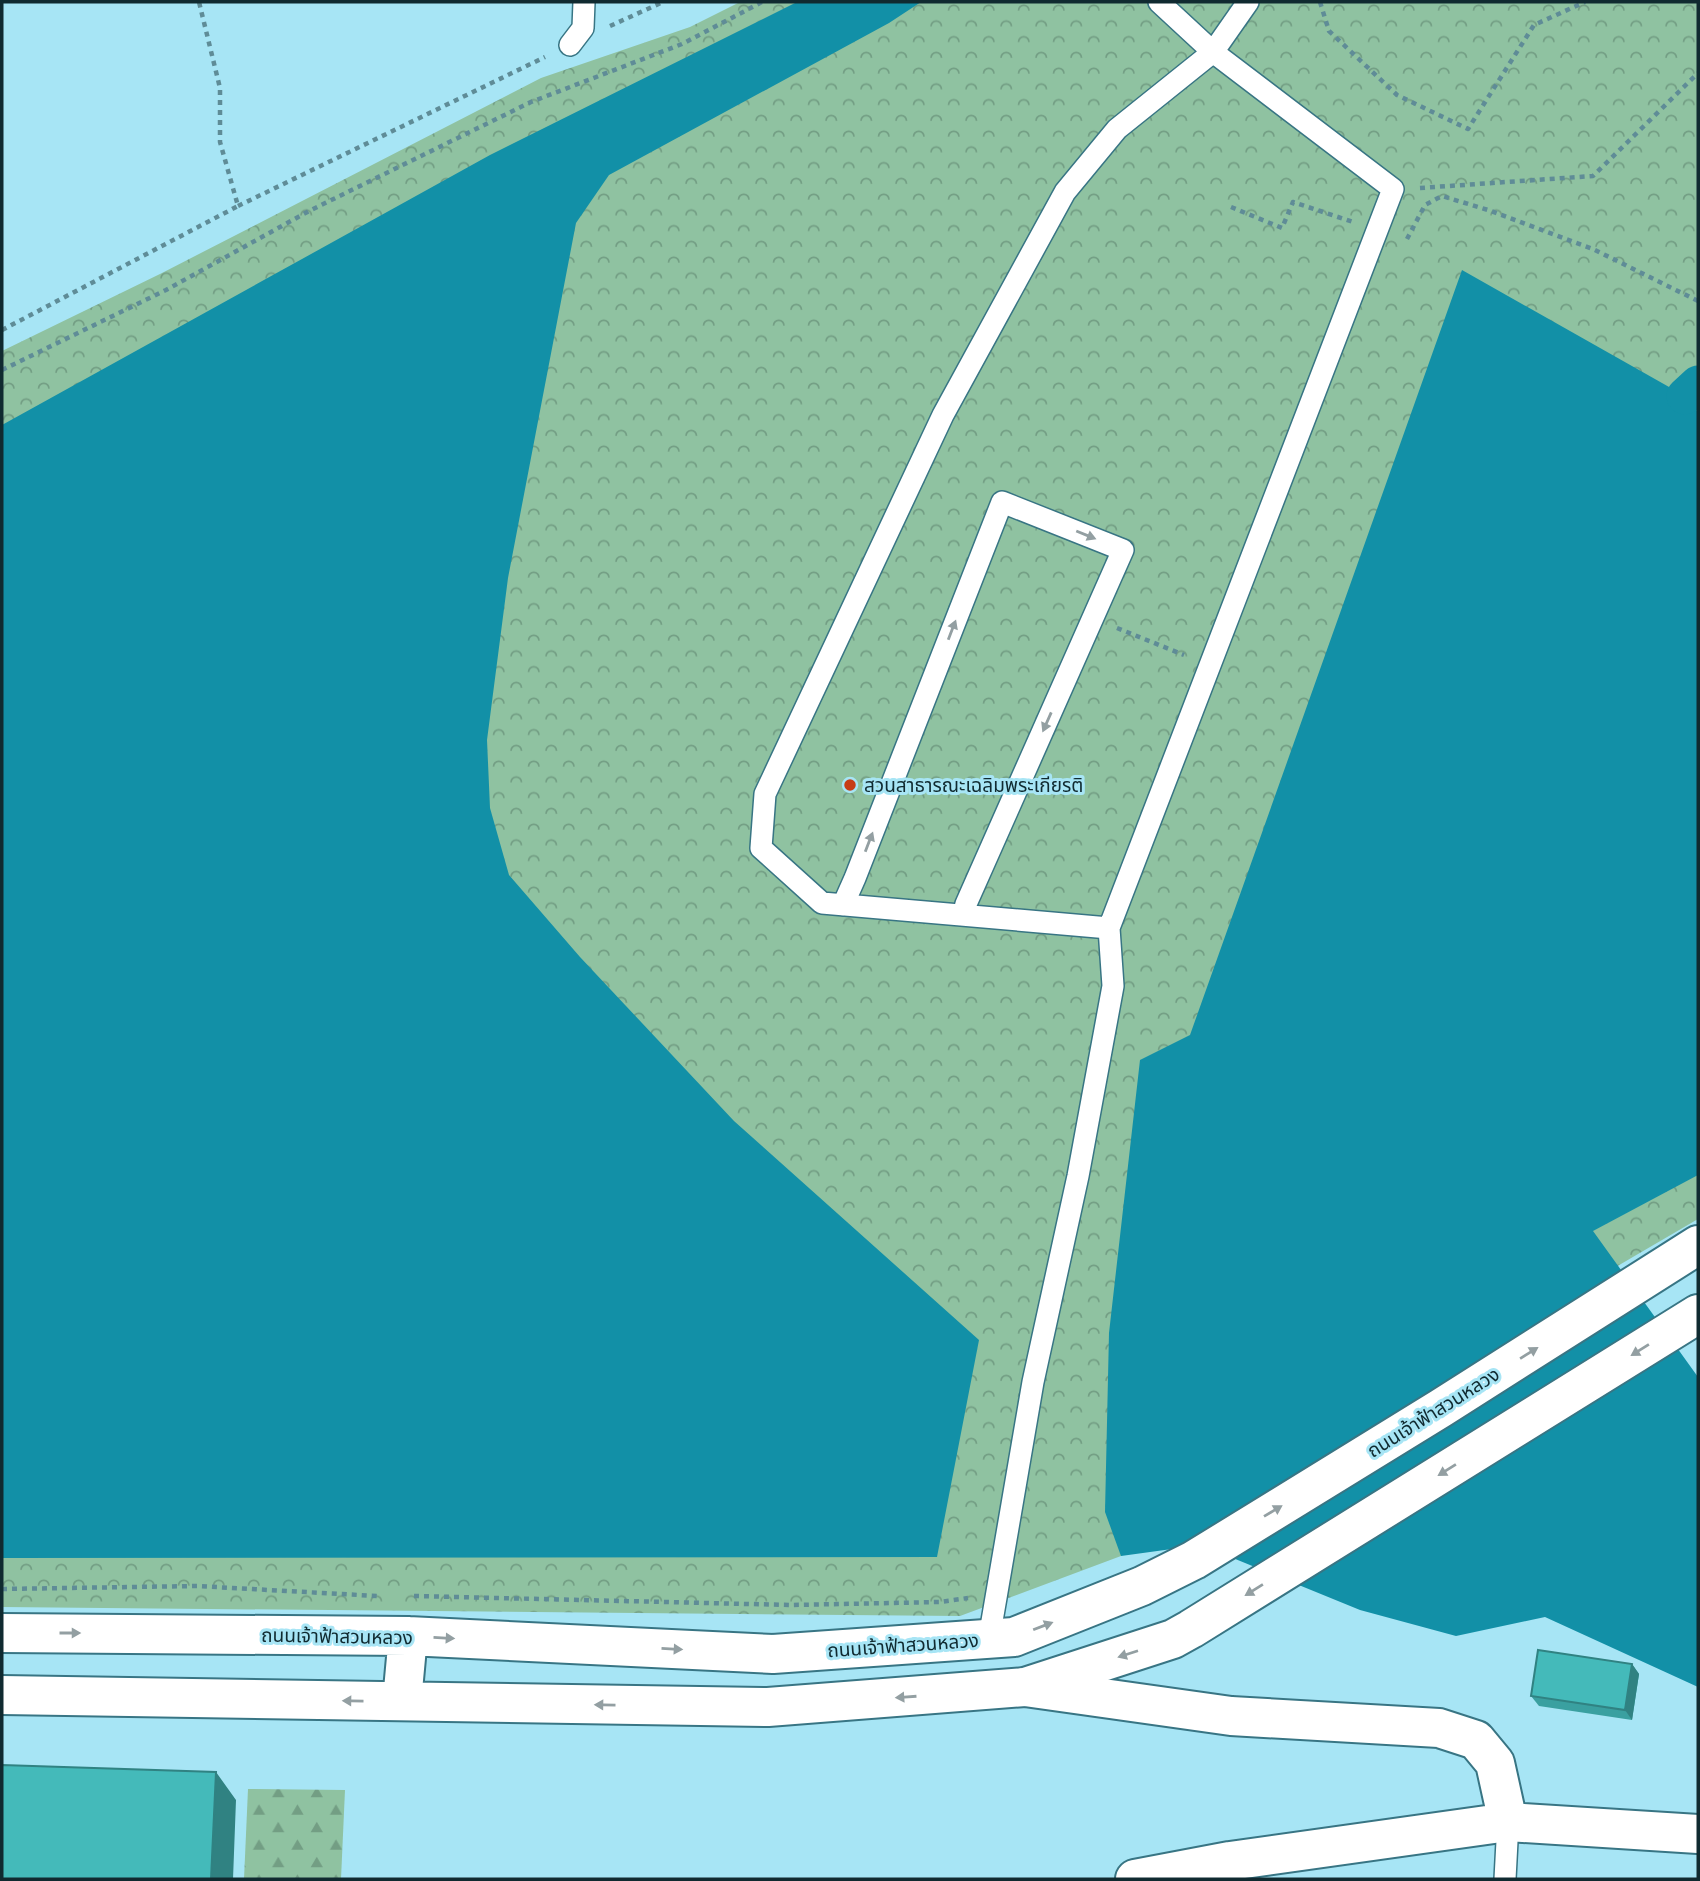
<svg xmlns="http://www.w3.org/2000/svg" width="1700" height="1881" font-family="'Public Sans','Noto Sans Thai',sans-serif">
	<defs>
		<pattern id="forest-firs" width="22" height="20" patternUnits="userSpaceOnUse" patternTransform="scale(1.75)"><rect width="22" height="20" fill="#8fc2a1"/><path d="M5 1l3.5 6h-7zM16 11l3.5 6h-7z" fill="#739e84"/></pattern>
		<pattern id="park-crowns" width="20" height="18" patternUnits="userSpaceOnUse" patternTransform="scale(1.75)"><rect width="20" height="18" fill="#8fc2a1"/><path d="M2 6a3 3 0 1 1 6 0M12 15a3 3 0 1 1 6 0" fill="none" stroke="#739e84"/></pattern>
	</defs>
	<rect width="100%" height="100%" fill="#a7e5f5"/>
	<!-- forest -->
	<path fill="url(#forest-firs)" d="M248,1789L345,1790L341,1879H244Z"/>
	<!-- park -->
	<path fill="url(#park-crowns)" d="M740,2H1698V1219L1121,1556L960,1616L2,1607V351L162,273L541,78L690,27Z"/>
	<!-- water -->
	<path fill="#1290a7" d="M797,2H921L889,23L609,175L576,223L508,578L487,740L490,808L509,875L580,957L734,1121L979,1340L937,1557L2,1558V425L490,155Z
		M1462,270L1685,396L1698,412V1175L1593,1231L1698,1377V1687L1545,1617L1456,1636L1360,1610L1201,1545L1121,1556L1105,1512L1109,1333L1140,1060L1190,1035Z"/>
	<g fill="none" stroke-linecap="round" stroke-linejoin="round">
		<!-- canal -->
		<path stroke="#1290a7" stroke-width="37" d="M1685,396L1698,384"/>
		<!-- service casing -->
		<g stroke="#387584" stroke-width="24">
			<path id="service" d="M1159,2L1213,52L1248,2
				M570,45L583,28L584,2
				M843,905L855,878L1002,502L1123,550L966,904L963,915
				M988,1639L992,1621L1033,1382L1078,1176L1113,986L1109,928L1393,189L1213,52L1117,129L1065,192L943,415L765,794L761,848L822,903L1109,928
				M1505,1879L1508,1822"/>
		</g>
		<!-- minor casing -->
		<g stroke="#387584" stroke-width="42">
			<path id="minor" d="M1025,1687L1231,1716L1439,1728L1476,1740L1495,1763L1508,1822
				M1135,1879L1230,1861L1508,1822L1698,1834"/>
		</g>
		<!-- secondary casing -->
		<g stroke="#387584" stroke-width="42">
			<path id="secondary" d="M2,1633L408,1636L773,1654L1014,1637L1142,1586L1194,1560L1441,1408L1698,1245
				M2,1695L768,1707L1025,1687L1173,1639L1191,1629L1698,1314
				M402,1701L408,1636"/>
		</g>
		<!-- path -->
		<path stroke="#5f8c97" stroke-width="4.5" stroke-dasharray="5 5" stroke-linecap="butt" d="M1320,2L1329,31L1397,95L1468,129L1534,25L1585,2
			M610,26L663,2
			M1420,188L1593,176L1698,73
			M238,206L545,57
			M1231,207L1282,228L1293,202L1353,222
			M1407,239L1425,205L1442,196L1488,210L1593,249L1698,301
			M2,330L238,206L220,142V88L199,2
			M2,370L166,290L309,211L531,102L682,44L762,2
			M1117,628L1184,655
			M2,1589L197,1586L377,1596
			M414,1596L791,1605L940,1602L968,1598"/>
		<!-- service -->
		<use href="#service" stroke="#fff" stroke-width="21"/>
		<!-- minor -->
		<use href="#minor" stroke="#fff" stroke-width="38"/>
		<!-- secondary -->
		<use href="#secondary" stroke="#fff" stroke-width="38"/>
	</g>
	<!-- wall -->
	<path fill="#3aa0a0" d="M1632,1664L1639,1674L1632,1720L1539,1706L1531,1696Z"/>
	<!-- shaded-wall -->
	<path fill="#308282" d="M1632,1664L1639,1674L1632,1720L1625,1710Z
		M216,1772L236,1800L233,1879H211Z"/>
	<!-- building -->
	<path fill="#44baba" stroke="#308282" stroke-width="2" d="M1538,1650L1632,1664L1625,1710L1531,1696Z
		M2,1765L216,1772L211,1879H2Z"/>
	<!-- one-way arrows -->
	<defs><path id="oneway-solid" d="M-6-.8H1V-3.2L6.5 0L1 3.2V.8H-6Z" transform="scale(1.75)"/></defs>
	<g fill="#939fa2">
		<use href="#oneway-solid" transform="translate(1086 535) rotate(22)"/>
		<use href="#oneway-solid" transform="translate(952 630) rotate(-69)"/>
		<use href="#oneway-solid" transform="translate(1047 722) rotate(114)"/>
		<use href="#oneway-solid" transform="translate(869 842) rotate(-69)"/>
		<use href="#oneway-solid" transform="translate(1640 1350) rotate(148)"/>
		<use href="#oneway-solid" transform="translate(1529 1353) rotate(-32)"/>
		<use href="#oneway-solid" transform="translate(1447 1470) rotate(148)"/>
		<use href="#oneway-solid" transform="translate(1273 1511) rotate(-31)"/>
		<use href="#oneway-solid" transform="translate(1254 1590) rotate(148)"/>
		<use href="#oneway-solid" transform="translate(1043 1626) rotate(-21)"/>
		<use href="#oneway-solid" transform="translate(70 1633)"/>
		<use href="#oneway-solid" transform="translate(444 1638) rotate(3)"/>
		<use href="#oneway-solid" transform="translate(672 1649) rotate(3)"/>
		<use href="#oneway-solid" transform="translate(1128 1654) rotate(162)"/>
		<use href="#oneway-solid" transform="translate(906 1697) rotate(176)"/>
		<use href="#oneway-solid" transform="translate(353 1701) rotate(-179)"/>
		<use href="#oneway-solid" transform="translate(605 1705) rotate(-179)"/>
	</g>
	<!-- markers -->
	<circle fill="#c63d16" stroke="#a7e5f5" stroke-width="2.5" cx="850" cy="785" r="7"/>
	<g text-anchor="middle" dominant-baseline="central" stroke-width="6" stroke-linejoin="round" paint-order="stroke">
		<!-- poi labels -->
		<g font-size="19" fill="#102a30" stroke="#a7e5f5" text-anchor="start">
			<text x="864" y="785">สวนสาธารณะเฉลิมพระเกียรติ</text>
		</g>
		<!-- street labels -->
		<g font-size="19" fill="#102a30" stroke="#a7e5f5">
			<text transform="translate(1433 1412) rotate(-32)">ถนนเจ้าฟ้าสวนหลวง</text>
			<text transform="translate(337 1636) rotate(1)">ถนนเจ้าฟ้าสวนหลวง</text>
			<text transform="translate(903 1645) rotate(-4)">ถนนเจ้าฟ้าสวนหลวง</text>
		</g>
	</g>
	<!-- border -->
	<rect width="1700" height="1881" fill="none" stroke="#102a30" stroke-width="7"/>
</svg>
